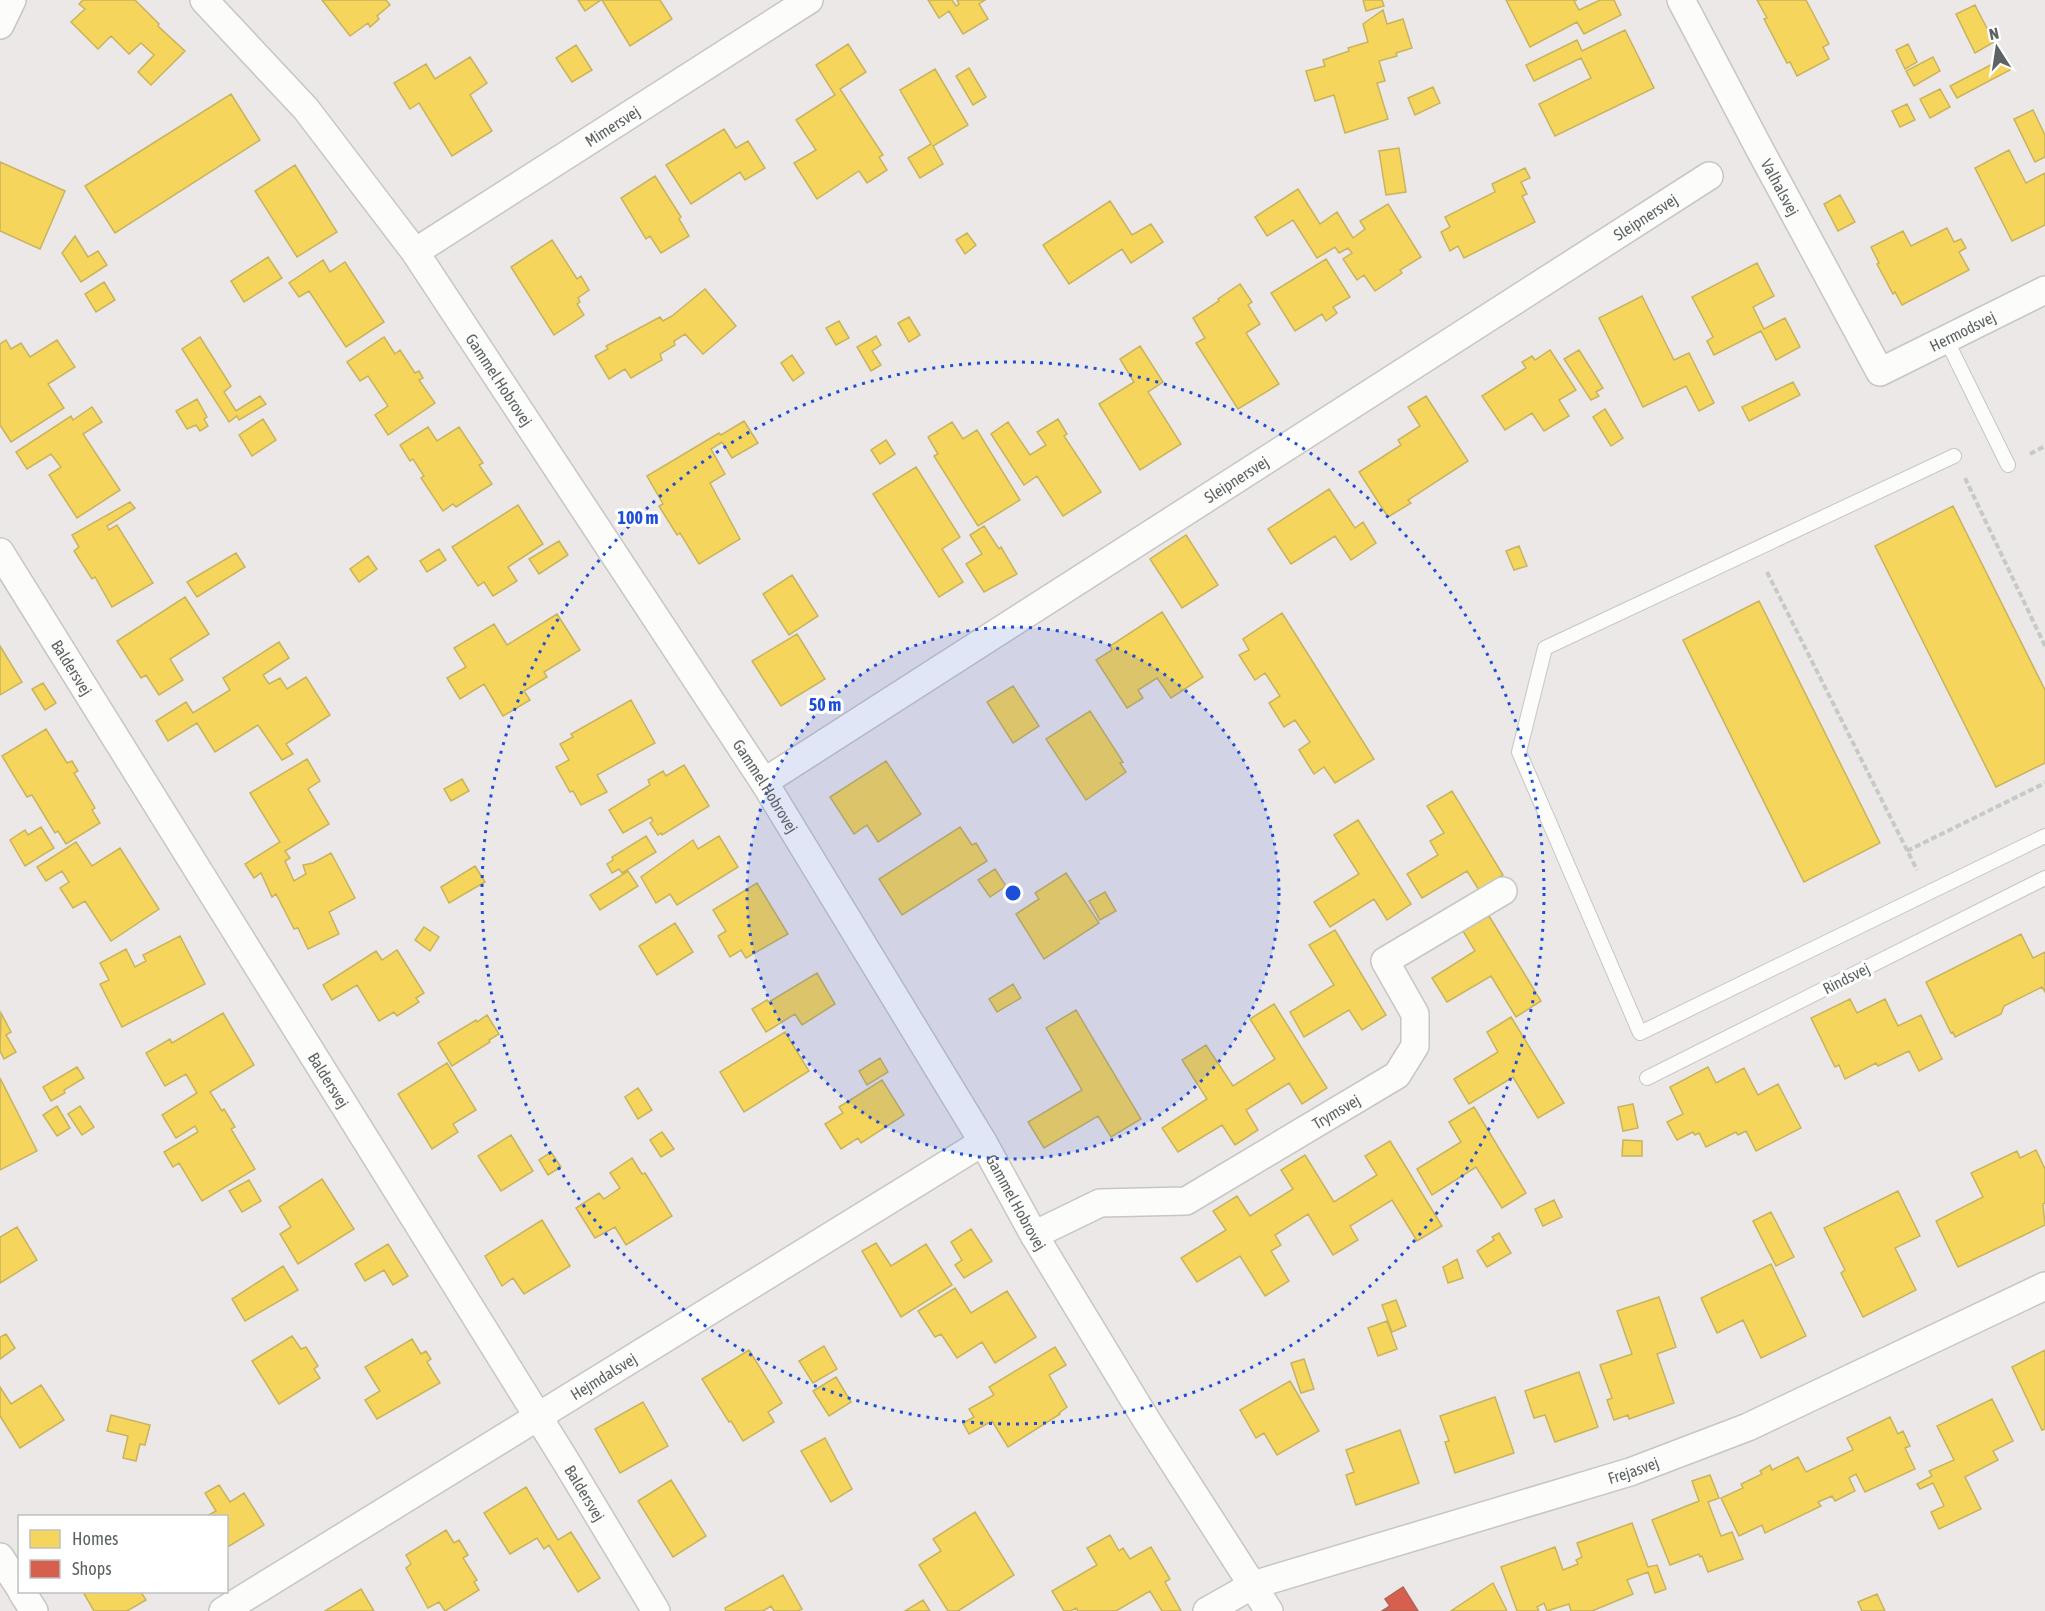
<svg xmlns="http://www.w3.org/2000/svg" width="2045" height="1611" font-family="'Asap Condensed',sans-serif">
	<rect width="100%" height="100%" fill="#ebe8e7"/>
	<!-- homes -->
	<path fill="#f6d55c" stroke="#c8b35e" stroke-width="1.5" d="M83,0H135L159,24L158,26L185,51L151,85L138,72L154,55L141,43L129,54L111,36L98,49L71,22L85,9L79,4Z
		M322,0H386L390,5L377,16L379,19L370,27L368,23L350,36Z
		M578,0H601L585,11Z
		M602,0H660L672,19L630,46Z
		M928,0H952L956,6L959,4L957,0H985L979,4L988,19L963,34L949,11L939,18Z
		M1363,0H1382L1384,6L1366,11Z
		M1506,0H1577L1574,1L1579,10L1600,0H1614L1621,15L1584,34L1577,22L1530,47Z
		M1757,0H1806L1829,44L1823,47L1829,59L1797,76L1790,62L1787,63L1764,19L1767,18Z
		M1975,5L1994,42L1975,53L1956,14Z
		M1383,10L1387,24L1403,19L1412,48L1396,53L1397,56L1379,61L1385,81L1377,83L1388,119L1345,133L1334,95L1315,101L1306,71L1325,66L1323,60L1349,51L1348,48L1368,42L1363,24Z
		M1625,30L1654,88L1555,136L1539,104L1591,78L1581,58L1534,81L1526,65L1577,40L1582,51Z
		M848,44L866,72L840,89L883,155L879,157L887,170L867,183L859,171L817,199L794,163L816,150L796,120L835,95L816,65Z
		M1908,44L1917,62L1905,69L1896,50Z
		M576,45L592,70L572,82L556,58Z
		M470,57L487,83L470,95L492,131L452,156L419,103L410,109L394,83L426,64L435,79Z
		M1933,57L1940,71L1914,86L1906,71Z
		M2004,58L2010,70L1957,98L1950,86Z
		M969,68L986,97L973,105L956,76Z
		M935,69L968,125L933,146L943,164L920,178L908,158L931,144L900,90Z
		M1433,87L1440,103L1415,115L1408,98Z
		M1940,89L1950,107L1930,118L1920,99Z
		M231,94L260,140L115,233L85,186Z
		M1907,104L1915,120L1900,127L1892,111Z
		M2033,110L2045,135V157L2035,162L2014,119Z
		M724,129L736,148L748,141L765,168L745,180L740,172L691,204L666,165Z
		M1399,148L1406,192L1386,195L1379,151Z
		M2009,150L2026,183L2045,173V225L2012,241L1975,168Z
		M0,162L65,191L40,249L0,231Z
		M295,165L337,232L297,257L255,191Z
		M1525,168L1530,178L1521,182L1527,194L1522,196L1535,222L1464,258L1458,246L1450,251L1441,232L1450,227L1445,217L1495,192L1492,184Z
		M655,176L681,217L679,219L689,236L661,253L650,236L646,239L621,198Z
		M1298,189L1320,224L1337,212L1353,238L1365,229L1360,221L1388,204L1421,257L1400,270L1402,273L1375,291L1364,275L1357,280L1343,259L1352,253L1348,248L1339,253L1335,247L1317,258L1293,220L1267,236L1255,217Z
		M1840,195L1855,222L1838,231L1824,204Z
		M1110,201L1132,235L1151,224L1163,242L1131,263L1122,249L1069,284L1043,245Z
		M1947,228L1954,242L1961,239L1966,248L1959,252L1969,270L1902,305L1895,292L1893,294L1877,264L1879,263L1871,247L1903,231L1911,246Z
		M967,233L976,245L965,254L956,240Z
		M75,236L88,257L98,251L107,265L81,282L62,253Z
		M552,240L577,279L581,276L589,290L578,298L580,302L577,304L584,315L554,335L511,267Z
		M268,257L282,278L244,302L231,281Z
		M1326,259L1350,297L1333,307L1337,313L1326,321L1322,314L1295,331L1271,293Z
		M323,260L330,272L345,262L384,322L346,347L309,291L299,297L289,283Z
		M1757,263L1774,296L1753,307L1764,329L1785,318L1800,347L1776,360L1761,331L1714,355L1707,341L1713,337L1692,297Z
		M104,282L115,300L96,312L85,294Z
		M1240,284L1252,302L1248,305L1260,324L1246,333L1279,384L1238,409L1196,343L1205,338L1193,318L1219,301L1218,299Z
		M705,289L736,326L703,354L685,334L674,341L675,345L660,354L662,360L631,378L625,369L609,379L595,356L608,349L606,346L660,317L663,321L672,316Z
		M1642,296L1674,360L1689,353L1714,403L1699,411L1686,386L1643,407L1599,318Z
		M909,317L920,335L909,342L898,323Z
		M839,321L849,338L836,345L826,328Z
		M876,336L881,345L872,351L881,365L871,371L857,347Z
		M200,337L231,386L224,392L236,411L260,396L266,404L239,420L237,416L229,422L182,349Z
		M384,337L395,354L400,350L415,373L419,371L423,378L419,380L435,403L388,435L375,415L388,406L368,376L360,381L347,362Z
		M6,340L11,349L21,343L30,357L57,340L75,367L48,384L64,408L11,442L0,425V344Z
		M1140,346L1163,382L1148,392L1181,444L1140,470L1099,404L1134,382L1120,359Z
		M1550,350L1576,390L1559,400L1569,416L1544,431L1532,413L1505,430L1482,396L1526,368L1522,362L1532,356L1535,360Z
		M1579,350L1603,388L1596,392L1599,396L1591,400L1564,359Z
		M792,355L804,373L793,381L781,363Z
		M1793,382L1800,395L1749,421L1742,407Z
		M1426,396L1468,461L1408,500L1411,503L1388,517L1359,472L1401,445L1398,440L1420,426L1408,407Z
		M197,399L207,417L204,419L208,426L200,431L196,425L187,429L176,411Z
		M92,407L102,422L83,434L120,490L77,518L49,475L61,467L51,454L27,469L16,452L71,416L73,420Z
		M1605,409L1623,438L1611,446L1593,417Z
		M263,419L276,440L252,456L239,435Z
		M1058,419L1067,434L1064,436L1101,492L1063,516L1037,476L1024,485L991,434L1008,422L1030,455L1046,445L1037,432Z
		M744,421L758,443L732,458L722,442L711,449L725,474L710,483L740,539L699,564L680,533L677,535L659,506L663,504L647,476L719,433L721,435Z
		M952,422L963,439L977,430L1020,500L978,526L934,456L938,454L928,437Z
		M428,427L437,441L459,427L483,463L479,465L492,484L456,507L453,504L443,511L421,478L424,476L413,459L410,461L400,445Z
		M886,440L895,454L880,464L871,450Z
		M916,467L960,537L942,549L963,582L939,597L873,494Z
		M1329,489L1355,528L1363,522L1376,543L1351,560L1335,536L1291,564L1268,529Z
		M130,502L135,508L107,526L109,530L117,525L153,583L112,607L95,577L92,579L74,551L79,547L72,535Z
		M518,505L543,544L508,567L517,581L493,596L484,582L478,586L452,547Z
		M1953,506L2045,690V763L1996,787L1875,546Z
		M984,526L999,549L1001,547L1017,574L984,592L966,564L982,554L970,535Z
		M1186,535L1218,585L1182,608L1150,559Z
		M559,541L568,555L539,574L529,559Z
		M1519,546L1527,566L1514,570L1506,551Z
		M439,549L446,560L427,572L420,561Z
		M236,553L245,567L197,597L187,582Z
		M368,556L377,569L359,582L350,569Z
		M792,575L818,616L789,635L763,594Z
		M185,597L209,634L170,659L183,680L159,695L146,675L141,678L117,641Z
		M1759,601L1880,843L1804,882L1683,640Z
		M1162,612L1203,677L1171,698L1157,678L1138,690L1143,698L1127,708L1096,660L1112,650L1110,646Z
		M1282,613L1374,759L1335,783L1324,767L1314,774L1299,750L1310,742L1295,720L1284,727L1269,703L1280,696L1265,673L1255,680L1239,655L1249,650L1243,639Z
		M557,614L580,650L544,672L547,677L524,691L530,700L503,716L484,684L460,699L447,678L466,667L454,648L494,624L507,645Z
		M797,634L825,679L781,706L752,661Z
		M279,642L289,658L263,675L269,684L280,678L287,689L306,677L330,715L286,744L293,754L282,760L258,725L215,752L197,723L168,741L156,721L186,702L193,713L230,690L223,678Z
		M0,646L22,682L0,695Z
		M43,683L56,703L45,710L32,689Z
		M1013,686L1039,726L1013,743L987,702Z
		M631,700L655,743L597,775L607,792L581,805L573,791L570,792L556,767L569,760L560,744L573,737L571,734Z
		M1090,711L1123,762L1120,763L1126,772L1086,800L1046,739Z
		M46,729L67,763L72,761L78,771L74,773L95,808L92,810L100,823L66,844L58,831L55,833L32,795L27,797L2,756Z
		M307,759L320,781L308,789L329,824L285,851L290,858L285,861L294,881L306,874L303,865L313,863L331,853L355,898L329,912L339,934L308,949L298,928L294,929L276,894L272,897L261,873L254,878L245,864L280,842L250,793Z
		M886,761L921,814L878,842L867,825L854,834L830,797Z
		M684,765L709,806L662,835L661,833L658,835L650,823L653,821L651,817L623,833L609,810L650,785L648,780L663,771L666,776Z
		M462,779L469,791L451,801L444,789Z
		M1452,791L1503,875L1479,890L1467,871L1422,898L1407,874L1438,855L1430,841L1444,833L1427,806Z
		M1358,820L1411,904L1387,920L1374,899L1330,927L1314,902L1359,874L1334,835Z
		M41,827L54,848L25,866L10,840L25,830L28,835Z
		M960,827L972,845L976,843L987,861L902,915L879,879Z
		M646,836L656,852L622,873L619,869L612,873L607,864L613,860L612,857Z
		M719,836L738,867L677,905L670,894L656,903L641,877L693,840L698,849Z
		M76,842L92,866L120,848L159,909L111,941L85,901L73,908L60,888L69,882L62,871L46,881L37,867Z
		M475,866L485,882L449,903L441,887Z
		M995,869L1006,886L990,897L978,880Z
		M628,871L638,886L600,910L590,895Z
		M1066,873L1099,923L1044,959L1016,914L1039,899L1035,893Z
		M757,883L788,934L746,958L741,950L730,957L718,936L726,931L713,910Z
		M1105,892L1116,911L1100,920L1089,901Z
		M1489,916L1541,1001L1516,1017L1491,976L1447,1002L1432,978L1475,951L1463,931Z
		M675,923L693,952L657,975L639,946Z
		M424,927L439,937L430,951L415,940Z
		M1335,930L1386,1015L1362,1030L1349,1010L1304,1037L1290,1012L1334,985L1309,945Z
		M2021,934L2033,958L2045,952V992L2042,987L2004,1006L2001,1014L1955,1037L1953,1032L1951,1033L1926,982Z
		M180,936L205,984L122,1027L100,984L109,980L100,963L126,949L135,967L146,961L143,955Z
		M397,950L424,993L416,998L419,1002L397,1016L394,1012L379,1021L357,985L332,1000L323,985L376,951L382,960Z
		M817,973L835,1004L802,1025L795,1014L766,1032L752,1009L767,1000L769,1002Z
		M1013,984L1021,998L997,1012L989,999Z
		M1850,999L1857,1013L1885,999L1898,1026L1921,1015L1942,1059L1919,1071L1909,1051L1878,1066L1876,1063L1845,1079L1839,1065L1835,1067L1811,1018Z
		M1274,1004L1327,1088L1302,1104L1289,1083L1246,1110L1258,1130L1235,1145L1222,1125L1178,1152L1162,1128L1207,1099L1182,1060L1206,1045L1233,1086L1275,1059L1250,1019Z
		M1076,1010L1141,1119L1111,1137L1098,1116L1044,1148L1028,1122L1082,1090L1046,1028Z
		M1,1013L11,1032L6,1035L16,1052L4,1059L0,1051Z
		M223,1013L254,1065L210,1092L222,1111L224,1109L235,1127L231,1129L255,1169L202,1201L179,1163L173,1167L164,1152L198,1132L195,1126L176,1138L162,1115L197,1093L186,1074L165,1086L146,1053L170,1039L172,1043Z
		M487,1015L499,1034L489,1040L490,1042L452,1066L438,1043L476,1020L477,1022Z
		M1511,1017L1564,1103L1538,1118L1513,1077L1469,1104L1454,1079L1498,1052L1487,1032Z
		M785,1032L809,1071L744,1112L720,1072Z
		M880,1058L888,1072L867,1085L859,1071Z
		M447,1063L476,1110L453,1124L458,1132L432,1149L398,1094Z
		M77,1067L84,1078L64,1090L65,1093L51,1101L43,1087Z
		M1708,1067L1716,1083L1744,1068L1758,1095L1778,1084L1801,1128L1756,1151L1746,1131L1738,1135L1736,1132L1706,1147L1699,1133L1695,1135L1693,1132L1677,1140L1667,1122L1683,1114L1670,1087Z
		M0,1078L37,1151L0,1170Z
		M882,1080L904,1115L861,1143L858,1138L841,1149L825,1124L843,1113L839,1107Z
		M638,1088L652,1110L638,1119L625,1097Z
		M1633,1104L1638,1128L1623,1131L1618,1107Z
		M57,1106L70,1128L57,1136L43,1115Z
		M80,1106L94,1127L82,1135L68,1114Z
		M1474,1107L1526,1193L1502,1208L1476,1167L1432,1195L1417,1169L1461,1142L1449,1122Z
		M662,1132L674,1149L661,1157L650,1140Z
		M511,1135L533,1171L501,1191L478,1156Z
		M1623,1140L1642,1141V1156H1622Z
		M1390,1141L1442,1226L1417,1241L1392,1200L1350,1226L1358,1240L1333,1255L1308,1214L1275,1235L1281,1245L1271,1251L1289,1281L1265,1296L1240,1256L1197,1282L1181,1258L1226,1230L1213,1211L1237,1196L1250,1216L1293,1189L1281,1170L1305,1155L1334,1202L1377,1175L1365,1156Z
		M2036,1150L2045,1169V1203L2043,1204L2045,1225L1958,1267L1936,1221L1983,1197L1971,1173L2017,1151L2020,1158Z
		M551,1152L561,1167L548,1175L539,1160Z
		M632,1158L642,1174L645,1173L672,1216L626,1245L615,1227L595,1238L576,1208L599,1193L604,1199L620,1188L610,1173Z
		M322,1179L354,1229L298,1264L280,1234L291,1227L279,1207Z
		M249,1180L261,1201L242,1212L229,1191Z
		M1898,1191L1920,1236L1895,1248L1916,1290L1863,1317L1841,1273L1845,1270L1824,1228Z
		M1554,1200L1562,1217L1543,1226L1535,1209Z
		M1771,1212L1794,1257L1776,1266L1753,1221Z
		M542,1220L570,1266L524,1294L513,1278L502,1286L485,1256Z
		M17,1227L37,1260L0,1283V1237Z
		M971,1229L992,1261L964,1278L955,1265L962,1260L951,1242Z
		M1499,1233L1511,1253L1487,1267L1477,1251L1494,1240L1492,1237Z
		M876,1243L891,1266L926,1244L952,1285L901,1317L862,1251Z
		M388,1244L408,1276L393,1285L384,1270L365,1281L355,1264Z
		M1457,1259L1463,1278L1448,1283L1443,1267Z
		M1771,1264L1806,1336L1761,1358L1743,1320L1717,1333L1701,1298Z
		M283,1266L298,1290L245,1321L232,1299Z
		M955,1288L971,1313L1007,1291L1036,1337L995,1363L982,1342L957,1358L941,1334L935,1337L918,1311Z
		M1659,1297L1676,1347L1657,1354L1674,1403L1629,1419L1628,1415L1614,1420L1607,1400L1612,1398L1600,1365L1632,1354L1617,1311Z
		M1396,1300L1406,1326L1392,1332L1382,1305Z
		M1387,1321L1397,1349L1378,1356L1368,1328Z
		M6,1334L15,1348L0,1359V1337Z
		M292,1336L301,1349L306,1347L318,1366L314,1369L320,1378L279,1404L252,1361Z
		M412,1339L421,1354L426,1351L431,1359L427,1362L440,1383L377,1419L365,1400L380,1391L365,1367Z
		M824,1346L837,1369L813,1383L799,1361Z
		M1055,1347L1066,1365L1049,1375L1067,1407L1059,1413L1060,1414L1008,1447L992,1421L969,1434L963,1423L974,1417L969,1409L994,1395L989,1387Z
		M749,1350L782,1403L768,1412L774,1422L743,1441L731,1421L729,1422L702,1379Z
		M2045,1350V1429L2042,1430L2012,1367Z
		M1304,1359L1314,1389L1301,1393L1291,1363Z
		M1579,1372L1598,1427L1555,1442L1545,1415L1534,1418L1525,1391Z
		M836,1377L851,1402L829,1416L813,1391Z
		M1290,1381L1319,1431L1277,1455L1264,1433L1256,1438L1240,1410Z
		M41,1385L64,1420L20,1448L0,1416V1387L11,1404Z
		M1495,1397L1514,1453L1455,1473L1445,1442L1449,1441L1440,1416Z
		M1992,1399L2013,1441L1993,1451L1998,1460L1965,1477L1981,1509L1939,1529L1931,1512L1944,1506L1933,1483L1920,1489L1917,1484L1932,1476L1929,1471L1954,1460L1937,1426Z
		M643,1402L668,1446L620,1473L595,1429Z
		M111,1415L150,1425L145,1445L140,1444L136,1461L123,1458L128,1436L107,1431Z
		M1890,1417L1898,1434L1903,1431L1910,1446L1905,1448L1915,1469L1865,1492L1856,1474L1849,1478L1855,1491L1835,1501L1832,1496L1818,1502L1821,1506L1765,1533L1762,1525L1739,1536L1721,1498L1743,1488L1741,1484L1762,1474L1760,1471L1770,1465L1772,1470L1798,1457L1806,1472L1853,1450L1847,1438Z
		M1400,1430L1419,1483L1356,1505L1346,1475L1354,1472L1346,1450Z
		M825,1438L852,1489L831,1502L801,1451Z
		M1710,1475L1719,1498L1708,1502L1721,1536L1732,1532L1743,1559L1708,1572L1702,1556L1700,1557L1699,1554L1670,1565L1652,1520L1699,1501L1692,1481Z
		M671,1480L706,1536L673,1557L638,1501Z
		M219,1485L230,1502L244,1493L264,1525L226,1548V1516H207L216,1511L205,1493Z
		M526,1487L558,1540L571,1532L600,1578L578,1592L549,1545L544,1549L537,1538L510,1554L484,1513Z
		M975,1512L1014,1575L958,1611H948L919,1565L941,1551L933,1539Z
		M1632,1523L1648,1567L1657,1565L1666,1589L1655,1593L1648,1572L1627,1580L1633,1594L1592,1611H1571L1569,1604L1547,1611L1544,1603L1537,1607L1539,1611H1517L1501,1567L1555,1547L1563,1570L1578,1564L1576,1560L1582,1557L1577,1543Z
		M446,1530L454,1543L459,1540L468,1555L463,1558L477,1580L474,1582L479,1590L445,1611L439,1602L428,1608L406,1568L411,1564L406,1555Z
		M1110,1535L1119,1551L1123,1548L1130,1559L1151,1547L1170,1579L1165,1582L1181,1611H1162L1150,1591L1116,1611H1078L1076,1608L1071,1611H1064L1052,1591L1097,1565L1087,1548Z
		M783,1575L802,1609L798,1611H774L771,1606L763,1611H726L725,1608Z
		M1493,1583L1507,1611H1451Z
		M361,1589L374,1611H325Z
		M83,1592H141L146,1600L127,1611H94Z
		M1877,1594L1885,1611H1862L1858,1602Z
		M923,1600L930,1611H905Z"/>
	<!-- shops -->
	<path fill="#d6604d" stroke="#b26154" stroke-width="1.5" d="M1403,1587L1418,1611H1382L1390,1606L1385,1599Z"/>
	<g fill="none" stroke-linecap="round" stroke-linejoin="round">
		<!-- lane casing -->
		<g stroke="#c7c6c5" stroke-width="16">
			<path id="lane" d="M1946,339L2008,465
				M1954,456L1545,648L1519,752L1640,1033L2045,836
				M1647,1078L2045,878"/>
		</g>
		<!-- street casing -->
		<g stroke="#c7c6c5" stroke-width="30">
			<g id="street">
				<path id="s1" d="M204,0L306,109L415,252L764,782L983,1142L1034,1235L1147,1421L1269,1611"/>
				<path id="s2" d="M1681,0L1759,148L1880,372L2045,290"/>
				<path d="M0,25L12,0"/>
				<path id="s3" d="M415,252L809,0"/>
				<path id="s4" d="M0,552L565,1460L656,1611"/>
				<path id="s5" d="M764,782L1709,176"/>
				<path id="s6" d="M1034,1235L1100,1203L1186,1201L1397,1075L1415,1046V1014L1385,961L1503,891"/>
				<path d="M0,1557L20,1588"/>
				<path d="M22,1592L34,1611"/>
				<path id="s7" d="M223,1611L983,1142"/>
				<path id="s8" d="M1207,1611L1253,1585L1630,1472L1748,1427L2045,1286"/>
			</g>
		</g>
		<!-- path -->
		<path stroke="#c6cac7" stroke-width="4" stroke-dasharray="6 3" stroke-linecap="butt" d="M2030,454L2045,446
			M1965,478L2045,646
			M1767,572L1917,870
			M1907,851L2045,783"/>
		<!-- lane -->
		<use href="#lane" stroke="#fcfcfb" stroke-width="14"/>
		<!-- street -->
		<use href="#street" stroke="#fcfcfb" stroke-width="27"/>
	</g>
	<!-- distance rings -->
	<circle cx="1013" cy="893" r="266" fill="#1d4ed8" fill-opacity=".12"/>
	<g fill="none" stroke="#1d4ed8" stroke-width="3" stroke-dasharray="3 6">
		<circle cx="1013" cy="893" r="266"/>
		<circle cx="1013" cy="893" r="531"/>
	</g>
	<g text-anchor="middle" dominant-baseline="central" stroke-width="6" stroke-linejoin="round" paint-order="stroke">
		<!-- street labels -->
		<g font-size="16" fill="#5d6364" stroke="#fff">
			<text stroke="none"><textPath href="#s3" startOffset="234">Mimersvej</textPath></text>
			<text stroke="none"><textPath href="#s2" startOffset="212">Valhalsvej</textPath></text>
			<text stroke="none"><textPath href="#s5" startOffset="1047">Sleipnersvej</textPath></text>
			<text stroke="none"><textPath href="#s2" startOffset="514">Hermodsvej</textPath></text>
			<text stroke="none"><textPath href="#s1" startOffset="482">Gammel Hobrovej</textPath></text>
			<text stroke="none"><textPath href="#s5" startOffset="561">Sleipnersvej</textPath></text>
			<text stroke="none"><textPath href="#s4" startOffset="136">Baldersvej</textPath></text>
			<text stroke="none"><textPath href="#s1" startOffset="968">Gammel Hobrovej</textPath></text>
			<text transform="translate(1846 978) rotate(-27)">Rindsvej</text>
			<text stroke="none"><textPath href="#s4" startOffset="622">Baldersvej</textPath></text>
			<text stroke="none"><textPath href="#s6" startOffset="334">Trymsvej</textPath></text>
			<text stroke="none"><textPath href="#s1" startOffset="1454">Gammel Hobrovej</textPath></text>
			<text stroke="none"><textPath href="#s7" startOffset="447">Hejmdalsvej</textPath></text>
			<text stroke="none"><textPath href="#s8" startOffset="450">Frejasvej</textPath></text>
			<text stroke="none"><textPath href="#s4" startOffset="1108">Baldersvej</textPath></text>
		</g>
	</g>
	<circle cx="1013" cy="893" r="9" fill="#1d4ed8" stroke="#fff" stroke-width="3"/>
	<g font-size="18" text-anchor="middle" font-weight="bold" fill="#1d4ed8" stroke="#fff" stroke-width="6" stroke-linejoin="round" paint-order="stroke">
		<text x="638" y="524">100 m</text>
		<text x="825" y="711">50 m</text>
	</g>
	<!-- legend -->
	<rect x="18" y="1515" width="210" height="78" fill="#ffffff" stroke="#bec1c1" stroke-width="1.5"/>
	<rect x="30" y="1530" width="30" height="18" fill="#f6d55c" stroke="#bec1c1" stroke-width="1.5"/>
	<text x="72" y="1545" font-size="18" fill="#5d6364">Homes</text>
	<rect x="30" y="1560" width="30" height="18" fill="#d6604d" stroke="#bec1c1" stroke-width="1.5"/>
	<text x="72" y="1575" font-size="18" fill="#5d6364">Shops</text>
	<!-- north arrow -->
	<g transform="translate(1997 48) rotate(348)" stroke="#ffffff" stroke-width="4.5" paint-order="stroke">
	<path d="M0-4.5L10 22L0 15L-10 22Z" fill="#5d6364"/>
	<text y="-9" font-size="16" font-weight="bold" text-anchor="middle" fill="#5d6364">N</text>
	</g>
</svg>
